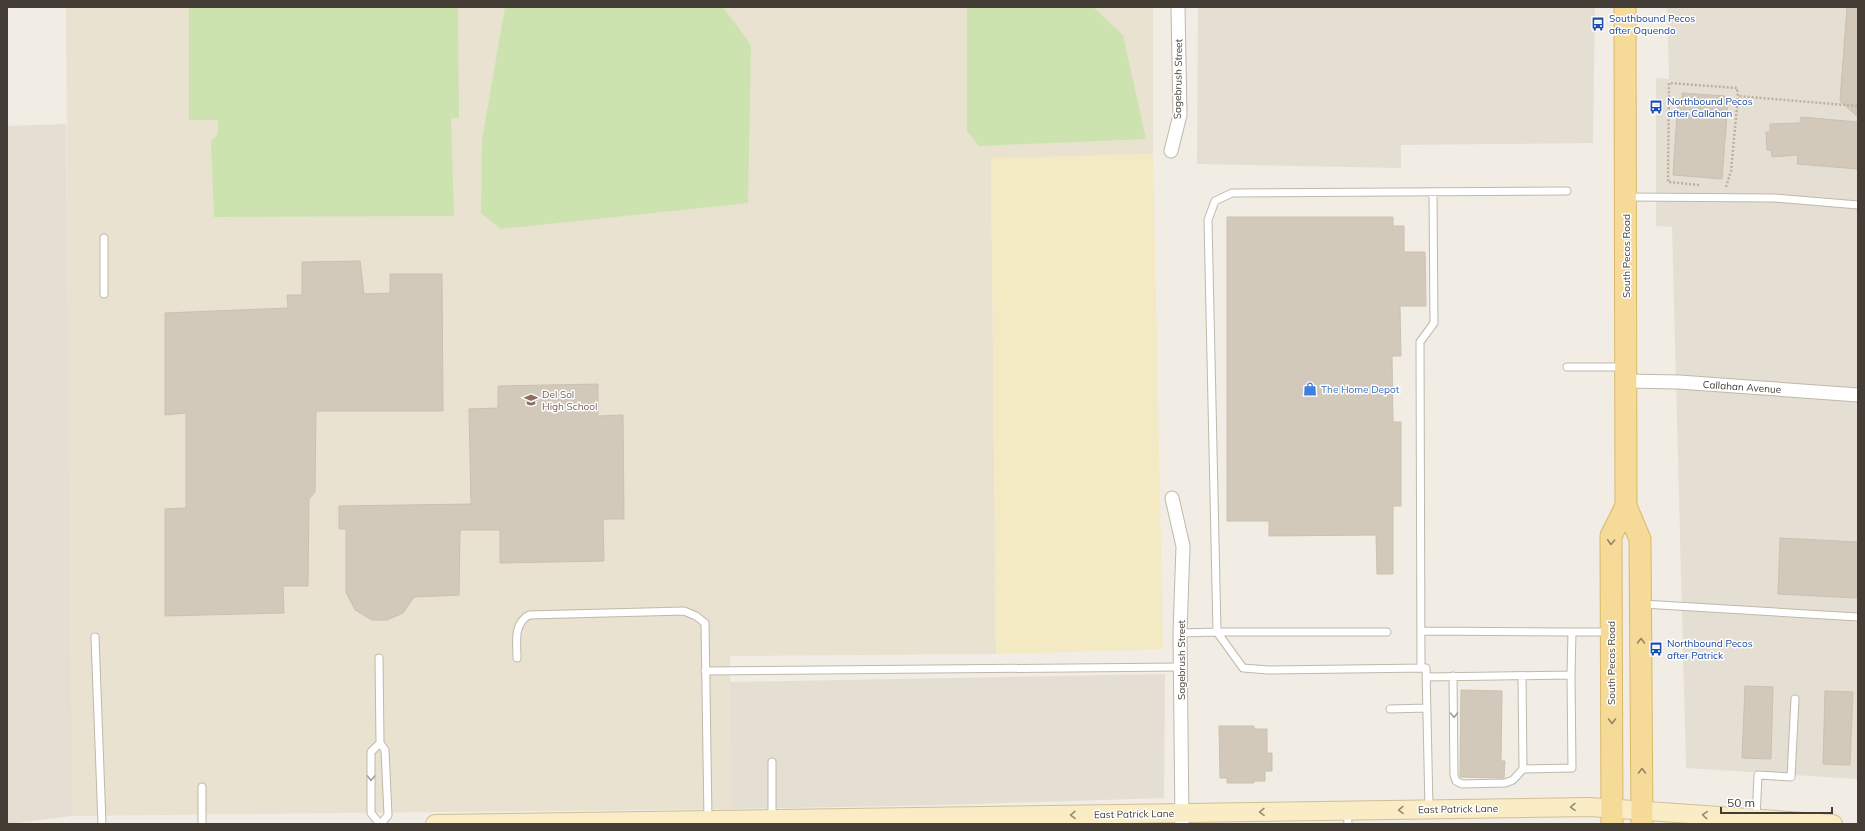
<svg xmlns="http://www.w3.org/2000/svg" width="1865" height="831" font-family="Mulish,sans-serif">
	<rect width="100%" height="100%" fill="#f1ede5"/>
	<!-- residential -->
	<path fill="#e5dfd3" d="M1198,7H1595L1593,143L1401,145V168L1197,164Z
		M1667,7H1858V779L1686,768L1672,227L1656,226V78L1669,79Z
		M66,124L73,816L7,824V126Z
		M1165,674L1164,798L943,805L732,809L730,682Z"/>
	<!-- education -->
	<path fill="#e9e2d0" d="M66,7H1153V154L991,159L996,654L730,656L732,809L73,816L70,642Z"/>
	<!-- green -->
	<path fill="#cce3b0" d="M189,7H458L459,118H451L454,216L214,217L211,141L218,134V120H189Z
		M505,7H723L751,45L748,203L501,229L481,213L482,140Z
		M967,7H1093L1123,35L1146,139L979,146L967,131Z"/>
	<!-- sand -->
	<path fill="#f3e9c3" d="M1153,154L1163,649L996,654L991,158Z"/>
	<!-- building -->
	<path fill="#d2c9bb" stroke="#ccc0af" d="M1847,7H1858V117L1840,101Z
		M1682,93L1725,96L1724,102H1728L1722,179L1673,175L1678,99H1682Z
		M1801,117L1858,122V169L1797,164L1798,155L1772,157L1771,150H1767L1766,132H1770V124L1800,123Z
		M1227,217H1393V226H1404V252H1425L1426,306H1400L1401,356H1392L1393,422H1401V506H1393V574H1377L1376,535L1269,536V521H1227Z
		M360,261L364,294L390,293V274H442L443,411H316L315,492L309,499L308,586H283L284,613L165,616V509L186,508V413L165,415V313L288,308L287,295H302V262Z
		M598,384V416L623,415L624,519H603L604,561L500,563V530H460L459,595L414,597L403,613L387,620H372L355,610L346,592V529H339V506L471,504L469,409L498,408V386Z
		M1780,538L1858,542V598L1778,594Z
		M1745,686L1773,687L1771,759L1742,758Z
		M1461,690L1502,691L1501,761H1505L1504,778L1460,777Z
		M1825,691L1853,692L1850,765L1823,764Z
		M1219,726H1254V729H1267V753H1272V771H1265V781H1254V783H1227V778H1220Z"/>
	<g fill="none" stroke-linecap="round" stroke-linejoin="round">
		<!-- service casing -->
		<g stroke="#bfb8ab" stroke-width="9">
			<path id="service" d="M1628,197L1774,198L1858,205
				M104,238V294
				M1567,367H1623
				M1643,604L1858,617
				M1421,631L1572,632L1571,675
				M1387,632H1217L1243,668L1268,670L1426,668L1429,809
				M1572,632H1609
				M1180,633L1217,632L1208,220L1215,201L1232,193L1567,191
				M95,637L102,824
				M379,658L380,743L385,750L388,815L381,824
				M517,658C517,642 513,624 529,615L684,611L696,616L705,623L708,820
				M1421,668L1420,342L1434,323L1433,192
				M705,671L1181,667
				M1453,676L1454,775L1456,781L1462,784L1505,783L1513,780L1523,769
				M1426,677C1474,676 1523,676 1571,675L1572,768L1523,769L1522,676
				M1390,709L1426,708
				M202,787V824
				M1347,810L1348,824
				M772,819V762
				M1756,819L1758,775L1791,777L1795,699
				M380,824L371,813V752L380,743"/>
		</g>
		<!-- minor casing -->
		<g stroke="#bfb8ab" stroke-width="15">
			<path id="minor" d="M1171,151L1180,115L1178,7
				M1626,381L1679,382L1858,395
				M1172,498L1183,546L1180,633L1182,824"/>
		</g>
		<!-- secondary casing -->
		<g stroke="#cebf97" stroke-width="20">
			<path id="secondary" d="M435,824L1590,807L1833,824"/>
		</g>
		<!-- primary casing -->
		<g stroke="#dab86a" stroke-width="23">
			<path id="primary" d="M1625,7L1626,506L1640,539L1642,824
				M1612,824L1611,536L1626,506"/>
		</g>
		<!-- path -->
		<path stroke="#bcb09b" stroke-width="2.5" stroke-dasharray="2 2" stroke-linecap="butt" d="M1699,185L1668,182L1669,83L1737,88L1738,96L1857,106
			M1726,187L1731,171L1738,96"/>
		<!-- service -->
		<use href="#service" stroke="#fff" stroke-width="7"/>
		<!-- minor -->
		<use href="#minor" stroke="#fff" stroke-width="13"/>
		<!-- secondary -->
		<use href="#secondary" stroke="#faedc6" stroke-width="18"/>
		<!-- primary -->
		<use href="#primary" stroke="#f6db98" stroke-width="21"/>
	</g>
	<!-- one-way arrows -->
	<defs><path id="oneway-chevron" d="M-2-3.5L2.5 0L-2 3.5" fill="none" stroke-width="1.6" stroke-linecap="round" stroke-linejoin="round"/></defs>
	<g stroke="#948462">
		<use href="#oneway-chevron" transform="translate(1611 542) rotate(93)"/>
		<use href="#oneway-chevron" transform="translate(1641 641) rotate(-90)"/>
		<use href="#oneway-chevron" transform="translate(1612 721) rotate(90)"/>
		<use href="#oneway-chevron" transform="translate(1642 771) rotate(-90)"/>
	</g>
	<g stroke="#a19e9a">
		<use href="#oneway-chevron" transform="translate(1454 715) rotate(89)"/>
		<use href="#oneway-chevron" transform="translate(371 778) rotate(90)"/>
	</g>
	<g stroke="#958c76">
		<use href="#oneway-chevron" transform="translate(1573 807) rotate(179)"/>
		<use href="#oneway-chevron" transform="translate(1401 810) rotate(179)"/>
		<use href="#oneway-chevron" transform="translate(1262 812) rotate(179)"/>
		<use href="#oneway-chevron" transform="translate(1073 815) rotate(179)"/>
		<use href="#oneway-chevron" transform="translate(1705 815) rotate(-175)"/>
	</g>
	<!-- icons -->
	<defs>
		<g id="bus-bare" transform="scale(1.08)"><path d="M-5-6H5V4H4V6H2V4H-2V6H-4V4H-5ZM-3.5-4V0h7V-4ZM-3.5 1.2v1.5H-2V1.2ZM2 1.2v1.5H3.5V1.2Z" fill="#1a4fb4" stroke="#fff" stroke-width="2.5" paint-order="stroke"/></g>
		<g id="shop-bare" transform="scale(1.08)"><path d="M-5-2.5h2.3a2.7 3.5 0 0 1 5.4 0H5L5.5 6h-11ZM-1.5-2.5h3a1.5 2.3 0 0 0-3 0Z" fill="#3f7fe0" stroke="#fff" stroke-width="2.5" paint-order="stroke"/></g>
		<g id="school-bare" transform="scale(1.08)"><path d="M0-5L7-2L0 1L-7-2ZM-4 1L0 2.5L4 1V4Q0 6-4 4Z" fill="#8d6e63" stroke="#fff" stroke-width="2.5" paint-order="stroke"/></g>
	</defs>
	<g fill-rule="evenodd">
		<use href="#bus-bare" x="1598" y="24"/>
		<use href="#bus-bare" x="1656" y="107"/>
		<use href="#shop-bare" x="1310" y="389"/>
		<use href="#school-bare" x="531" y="400"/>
		<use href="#bus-bare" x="1656" y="649"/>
	</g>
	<g text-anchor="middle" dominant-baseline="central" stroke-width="3" stroke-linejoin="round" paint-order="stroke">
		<!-- transit labels -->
		<g font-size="10" fill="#164399" stroke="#fff" text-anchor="start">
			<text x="1609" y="18">Southbound Pecos<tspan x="1609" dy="12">after Oquendo</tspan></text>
			<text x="1667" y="101">Northbound Pecos<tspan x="1667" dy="12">after Callahan</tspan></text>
			<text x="1667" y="643">Northbound Pecos<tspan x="1667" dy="12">after Patrick</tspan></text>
		</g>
		<!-- street labels -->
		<g font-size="10" fill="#433d35" stroke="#fff">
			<text transform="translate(1178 79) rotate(-89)">Sagebrush Street</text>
			<text transform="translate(1626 256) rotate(-90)">South Pecos Road</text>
			<text transform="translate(1742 387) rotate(4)">Callahan Avenue</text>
			<text transform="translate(1181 660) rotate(-90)">Sagebrush Street</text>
			<text transform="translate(1611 663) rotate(-90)">South Pecos Road</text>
			<text transform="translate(1458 809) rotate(-1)">East Patrick Lane</text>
			<text transform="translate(1134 814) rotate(-1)">East Patrick Lane</text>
		</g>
		<!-- shop labels -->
		<g font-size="10" fill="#366cbe" stroke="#fff" text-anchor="start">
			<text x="1321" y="389">The Home Depot</text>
		</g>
		<!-- education labels -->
		<g font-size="10" fill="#785e54" stroke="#fff" text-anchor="start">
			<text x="542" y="394">Del Sol<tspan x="542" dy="12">High School</tspan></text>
		</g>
	</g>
	<!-- border -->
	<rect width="1865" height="831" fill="none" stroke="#433d35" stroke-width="16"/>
	<!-- scale -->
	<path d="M1721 807v6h111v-6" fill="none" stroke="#433d35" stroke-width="2"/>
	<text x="1727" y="807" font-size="12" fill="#433d35" stroke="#ffffff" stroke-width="3" paint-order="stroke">50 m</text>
</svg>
